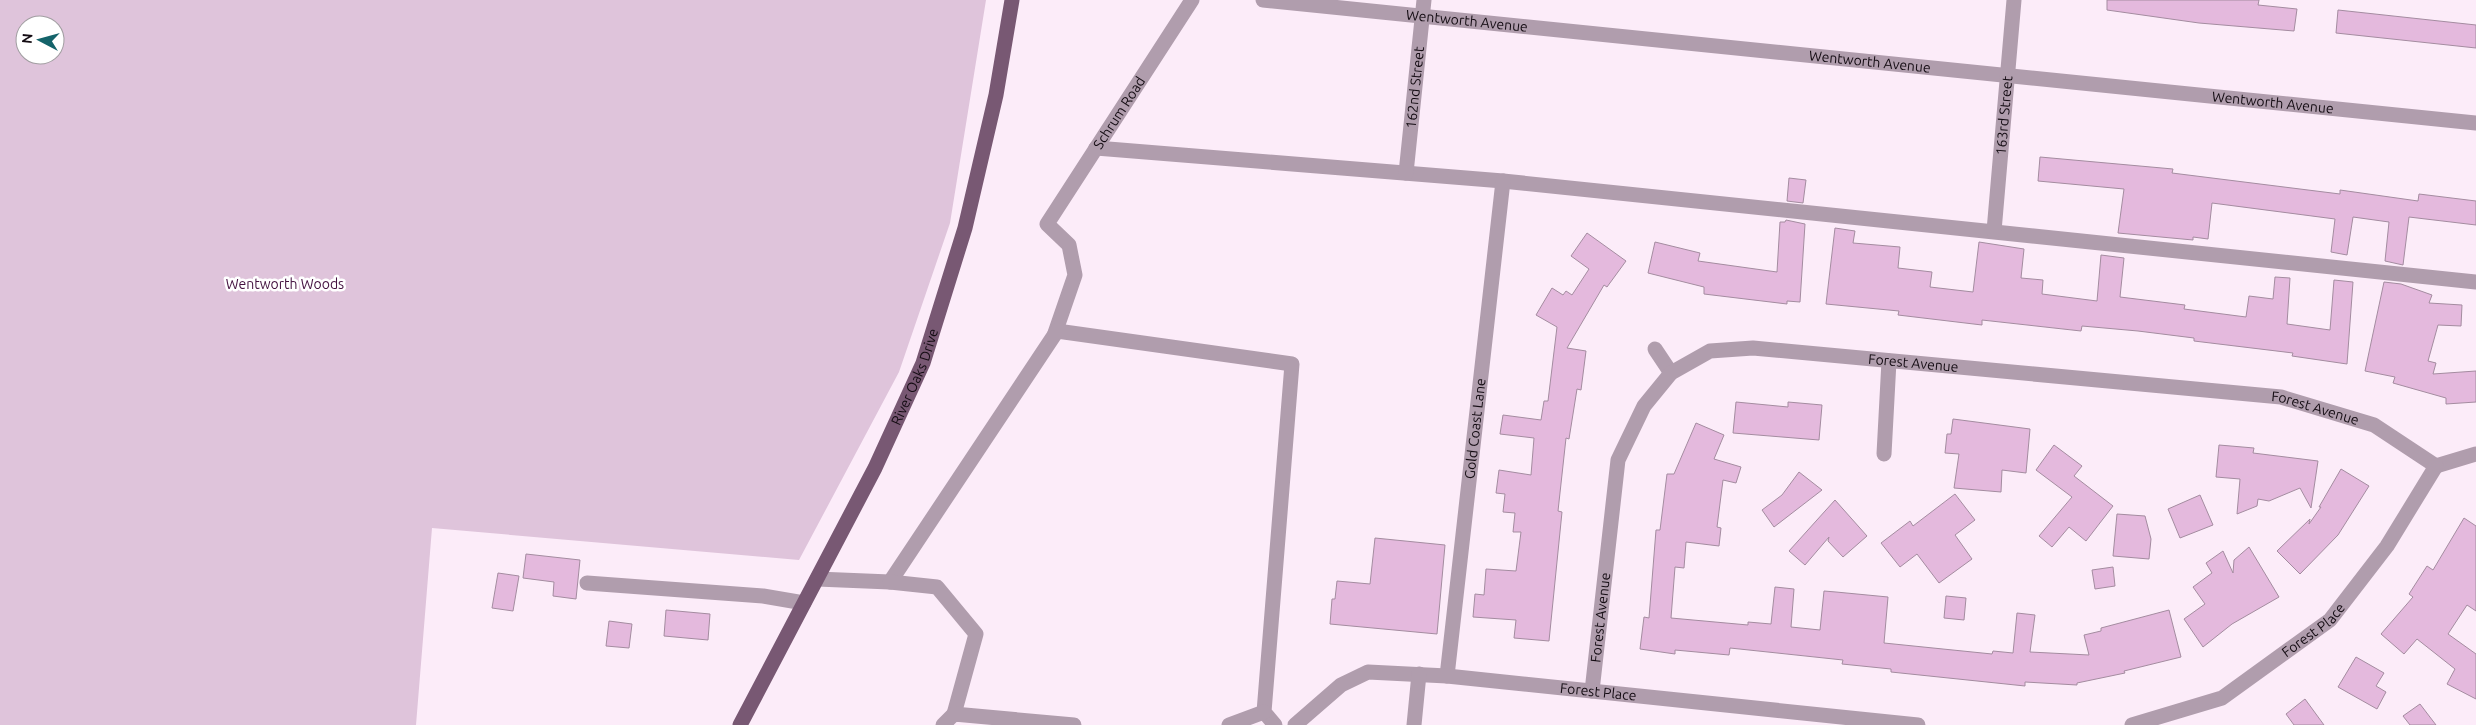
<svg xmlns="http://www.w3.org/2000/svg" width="2476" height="725" font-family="Ubuntu,sans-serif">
	<rect width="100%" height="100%" fill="#fcecf9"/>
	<!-- green -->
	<path fill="#dfc4db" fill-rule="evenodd" d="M0,0H986L950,223L899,372L799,560L432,528L416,725H0ZM25,25H55V55H25Z"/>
	<!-- building -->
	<path fill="#e4b9dd" stroke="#a48ca0" d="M2107,0H2259L2258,5L2297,9L2294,31L2199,23L2107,10Z
		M2338,10L2476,25V48L2336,33Z
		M2040,157L2173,169L2172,173L2340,194V190L2418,201L2419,194L2476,201V225L2409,217L2403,265L2385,261L2389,222L2353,217L2347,255L2331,252L2335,219L2212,203L2208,239L2193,237V240L2118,233L2124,189L2038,181Z
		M1789,178L1806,180L1803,203L1787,201Z
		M1786,220L1805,224L1800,302L1787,301V304L1704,294V287L1648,273L1655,242L1700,253L1698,261L1777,272L1780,222H1785Z
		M1835,228L1855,231L1853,243L1900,247L1898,268L1932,272L1930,287L1973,292L1979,242L2024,249L2021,278L2043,280L2042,294L2097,301L2101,255L2124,258L2120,297L2185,305L2184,309L2246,317L2249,296L2273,299L2275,277L2290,278L2287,324L2330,330L2334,280L2353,282L2347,364L2292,356L2293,353L2194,341V338L2138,331L2082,326L2081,331L1982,320V325L1898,315L1899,311L1826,304Z
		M1587,233L1626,261L1607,287L1604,285L1567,348L1586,351L1581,390L1577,389L1569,439L1566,438L1558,511L1562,512L1549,641L1514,638L1516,620L1473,617L1475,594L1484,595L1486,569L1516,571L1521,532H1513L1515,513L1503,512L1505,494L1496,493L1499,470L1531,475L1534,438L1500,434L1503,415L1541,420L1544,401H1548L1557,327L1536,315L1552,288L1563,295L1566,291L1572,295L1589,269L1571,256Z
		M2384,282L2401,284L2432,295L2429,303L2462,305L2461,326L2438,325L2428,361L2436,363L2433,374L2476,371V402L2446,404V398L2393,383L2395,377L2365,371Z
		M1736,402L1788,407V402L1822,405L1819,440L1733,433Z
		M1953,419L2030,429L2026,473L2002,470L2001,492L1954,488L1959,454L1945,453L1947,434H1951Z
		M1696,423L1724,435L1714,459L1741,467L1736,483L1723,480L1717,527L1721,528L1719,546L1686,542L1684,568L1675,567L1671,618L1748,625V622L1771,624L1775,587L1794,589L1791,627L1820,630L1824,591L1836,592L1888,597L1884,643L1992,654L1993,651L2013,653L2017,613L2035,615L2030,652L2089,655L2084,635L2101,631V628L2169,610L2181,657L2124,671L2125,673L2077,683V685L2025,682V686L1891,672V669L1842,664L1843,660L1730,648L1729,655L1675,650V654L1640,649L1644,617L1649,618L1656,530H1660L1667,474H1674Z
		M2054,445L2082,466L2074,476L2113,506L2086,541L2069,527L2052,547L2039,536L2072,497L2036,470Z
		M2219,445L2254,448L2253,453L2318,461L2311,508L2300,488L2269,501L2258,499L2257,506L2237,514L2240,479L2216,477Z
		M2341,469L2369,486L2338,535L2300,574L2277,551L2310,519L2309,524L2321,507H2319Z
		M1799,472L1822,490L1774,527L1762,510L1782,495Z
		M1955,494L1975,520L1955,535L1972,559L1939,583L1917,554L1900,567L1881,543L1910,521L1913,526Z
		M2200,495L2213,525L2180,538L2168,509Z
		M1835,500L1867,536L1843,557L1828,541L1829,537L1805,565L1789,551Z
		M2117,514L2145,516L2151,539L2149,559L2113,556Z
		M2464,518L2476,526V611L2467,605L2448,634L2476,654V699L2447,684L2455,669L2417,639L2404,654L2381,634L2413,597L2409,594L2427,566L2433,570Z
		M1375,538L1445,545L1437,634L1330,624L1332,599H1335L1337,581L1370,584Z
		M2249,547L2279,597L2232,624L2203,647L2184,619L2205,604L2193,587L2212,573L2206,563L2223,551L2233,573L2234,560Z
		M526,554L580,560L576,599L553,596L554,582L523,578Z
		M2113,567L2115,586L2095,589L2092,570Z
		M498,573L519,576L513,611L492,608Z
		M1946,596L1966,598L1964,620L1944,618Z
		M666,610L710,614L708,640L664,636Z
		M609,621L632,624L629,648L606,646Z
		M2356,657L2384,673L2376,686L2386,692L2377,709L2338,687Z
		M2305,699L2324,725H2294L2286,714Z
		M2420,704L2436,725H2410L2403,716Z"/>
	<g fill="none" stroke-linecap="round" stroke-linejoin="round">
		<!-- minor -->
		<g stroke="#b09dad" stroke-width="15">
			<path id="s1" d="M1263,0L2476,123"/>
			<path d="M1096,148L1503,181L2476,282"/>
			<path id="s2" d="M1406,173L1424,0"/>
			<path id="s3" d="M1994,231L2014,0"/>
			<path id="s4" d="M1055,333L1075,275L1069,245L1047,224L1192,0"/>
			<path d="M1655,349L1671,373"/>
			<path d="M1884,454L1889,361"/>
			<path d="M817,579L890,582L1057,331L1292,364L1264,712L1275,725"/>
			<path d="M890,582L937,587L976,634L954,714"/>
			<path d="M587,583L763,596L804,603"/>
			<path id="s5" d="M1447,676L1503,181"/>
			<path id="s6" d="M1592,691L1618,460L1644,406L1671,373L1710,351L1753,348L2281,397L2374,425L2436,466L2476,454"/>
			<path d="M943,725L954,714L1074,725"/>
			<path d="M1229,725L1264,712"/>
			<path id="s7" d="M1295,725L1341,685L1368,672L1447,676L1918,725"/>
			<path d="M1414,725L1419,674"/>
			<path id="s8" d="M2132,725L2222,698L2330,620L2387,546L2436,466"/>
		</g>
		<!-- major -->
		<path stroke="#785873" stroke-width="15" id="s9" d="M740,725L875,468L923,363L965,228L996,95L1012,0"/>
	</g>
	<g text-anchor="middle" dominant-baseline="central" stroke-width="5" stroke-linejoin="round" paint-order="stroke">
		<!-- street labels -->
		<g font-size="14" fill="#140c13" stroke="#fff">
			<text stroke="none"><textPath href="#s1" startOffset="205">Wentworth Avenue</textPath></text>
			<text stroke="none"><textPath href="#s1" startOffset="610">Wentworth Avenue</textPath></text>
			<text stroke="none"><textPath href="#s2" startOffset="86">162nd Street</textPath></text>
			<text stroke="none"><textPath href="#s1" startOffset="1015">Wentworth Avenue</textPath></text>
			<text stroke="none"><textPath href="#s4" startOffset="255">Schrum Road</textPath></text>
			<text stroke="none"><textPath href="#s3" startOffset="116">163rd Street</textPath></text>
			<text stroke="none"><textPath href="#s6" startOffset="584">Forest Avenue</textPath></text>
			<text stroke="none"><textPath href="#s9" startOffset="390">River Oaks Drive</textPath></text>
			<text stroke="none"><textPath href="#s6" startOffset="989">Forest Avenue</textPath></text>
			<text stroke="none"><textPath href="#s5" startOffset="249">Gold Coast Lane</textPath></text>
			<text stroke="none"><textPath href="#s6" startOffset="74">Forest Avenue</textPath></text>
			<text stroke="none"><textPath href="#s8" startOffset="208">Forest Place</textPath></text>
			<text stroke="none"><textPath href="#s7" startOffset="322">Forest Place</textPath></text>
		</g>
		<!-- park labels -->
		<g font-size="14" fill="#441240" stroke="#fff">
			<text x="285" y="284">Wentworth Woods</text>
		</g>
	</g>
	<!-- north arrow -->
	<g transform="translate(40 40) rotate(276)"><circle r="24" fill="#ffffff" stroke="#a19ea1"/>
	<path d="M0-4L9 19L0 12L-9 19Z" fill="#14636a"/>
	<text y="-8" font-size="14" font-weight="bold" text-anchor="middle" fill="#140c13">N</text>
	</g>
</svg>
